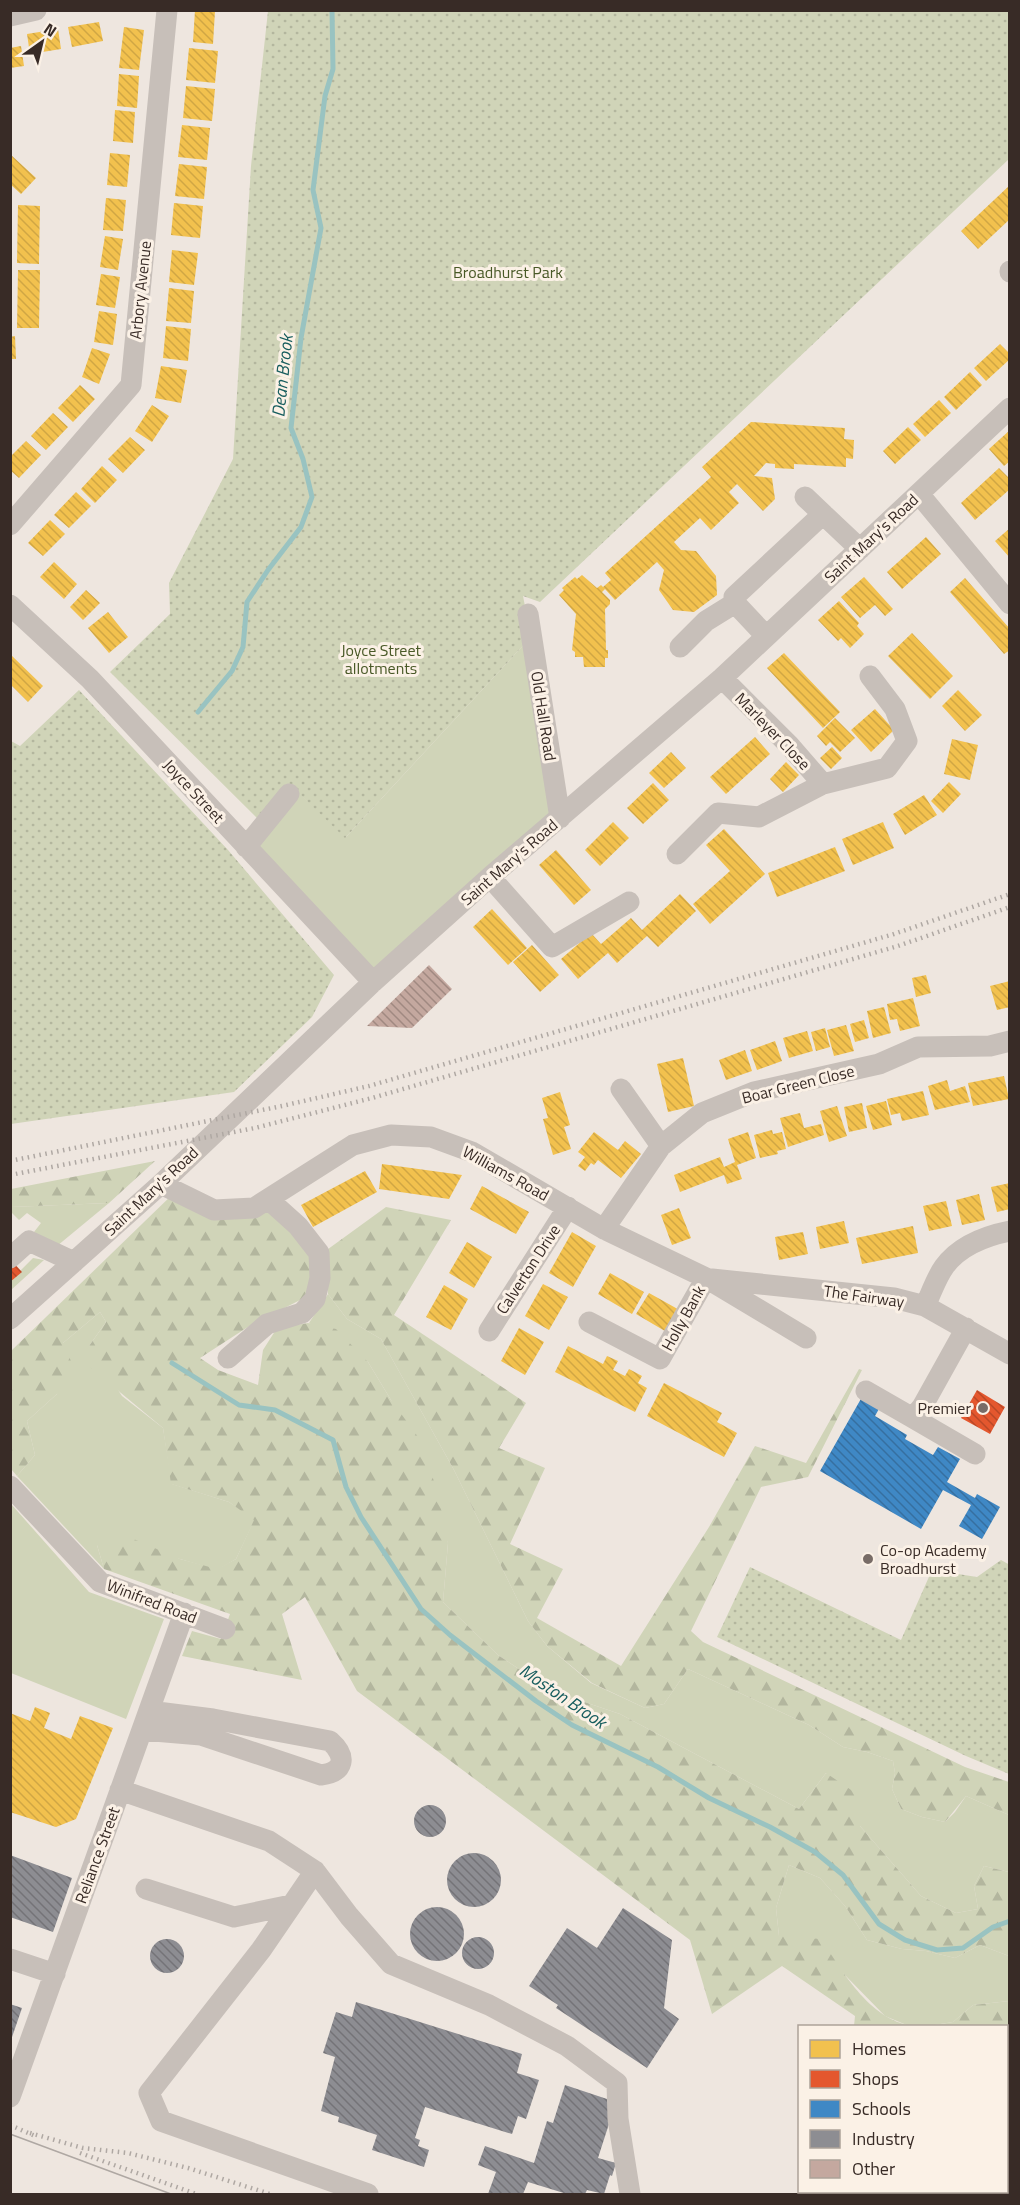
<svg xmlns="http://www.w3.org/2000/svg" width="1020" height="2205" font-family="'Titillium Web',sans-serif">
	<defs>
		<pattern id="forest-firs" width="22" height="20" patternUnits="userSpaceOnUse" patternTransform="scale(1.5)"><rect width="22" height="20" fill="#d0d4b8"/><path d="M5 1l3.5 6h-7zM16 11l3.5 6h-7z" fill="#b3b69e"/></pattern>
		<pattern id="park-dots" width="8" height="8" patternUnits="userSpaceOnUse" patternTransform="scale(1.5)"><rect width="8" height="8" fill="#d0d4b8"/><path d="M2 2h.1M6 6h.1" fill="none" stroke="#b3b69e" stroke-width="1.8" stroke-linecap="round"/></pattern>
		<pattern id="homes-back-hatch" width="6" height="6" patternUnits="userSpaceOnUse" patternTransform="scale(1.5)"><rect width="6" height="6" fill="#f2c14e"/><path d="M-1 5l2 2M0 0l6 6M5-1l2 2" fill="none" stroke="#d0a644"/></pattern>
		<pattern id="shops-back-hatch" width="6" height="6" patternUnits="userSpaceOnUse" patternTransform="scale(1.5)"><rect width="6" height="6" fill="#e4572e"/><path d="M-1 5l2 2M0 0l6 6M5-1l2 2" fill="none" stroke="#ba4827"/></pattern>
		<pattern id="schools-back-hatch" width="6" height="6" patternUnits="userSpaceOnUse" patternTransform="scale(1.5)"><rect width="6" height="6" fill="#3f88c5"/><path d="M-1 5l2 2M0 0l6 6M5-1l2 2" fill="none" stroke="#366fa0"/></pattern>
		<pattern id="industry-back-hatch" width="6" height="6" patternUnits="userSpaceOnUse" patternTransform="scale(1.5)"><rect width="6" height="6" fill="#8d8d92"/><path d="M-1 5l2 2M0 0l6 6M5-1l2 2" fill="none" stroke="#747377"/></pattern>
		<pattern id="building-back-hatch" width="6" height="6" patternUnits="userSpaceOnUse" patternTransform="scale(1.5)"><rect width="6" height="6" fill="#c4a89f"/><path d="M-1 5l2 2M0 0l6 6M5-1l2 2" fill="none" stroke="#a08981"/></pattern>
	</defs>
	<rect width="100%" height="100%" fill="#eee6df"/>
	<!-- grass -->
	<path fill="#d0d4b8" d="M531,637L560,818L373,982L237,837L259,820L290,785L346,837Z
		M109,1203L57,1246L34,1232L41,1223L27,1213L19,1220L11,1212L10,1207Z
		M33,1258L44,1260L11,1290V1280Z
		M328,1294L347,1319L381,1339L454,1470L528,1621L547,1646L591,1683L645,1708L664,1704L688,1669L809,1725L843,1747L867,1752L893,1761L895,1773L892,1789L901,1809L922,1817L945,1822L955,1812L966,1796L1009,1815V1872L984,1866L974,1886L978,1909L956,1913L921,1896L860,1826L826,1773L799,1809L620,1714L552,1691L498,1655L443,1602L448,1543L391,1400L368,1362L309,1323Z
		M100,1312L106,1322L89,1346L122,1396L163,1428L172,1484L229,1502L255,1519L236,1559L217,1570L180,1559L97,1545L104,1569L17,1476L35,1455L27,1421L57,1394L63,1343Z
		M11,1504L89,1592L164,1619L126,1719L11,1673Z
		M789,1865L820,1878L845,1906L867,1940L902,1949L926,1951L955,1958L980,1945L1009,1956V2001L973,2005L953,2022L928,2026H909L885,2016L841,1971L779,1936L776,1908Z"/>
	<!-- forest -->
	<path fill="url(#forest-firs)" d="M155,1161L109,1203L11,1207V1189Z
		M176,1191L214,1210L268,1199L319,1253L306,1297L251,1325L200,1358L218,1370L258,1385L263,1350L277,1328L308,1323L336,1329L368,1362L391,1400L421,1441L439,1497L448,1543L443,1602L498,1655L552,1691L620,1714L799,1809L826,1773L860,1796V1826L921,1896L956,1913L978,1909L974,1886L984,1866L1009,1872V1956L980,1945L955,1958L926,1951L902,1949L867,1940L845,1906L820,1878L789,1865L776,1908L779,1936L821,1939C843,1972 872,2024 917,2026H854L855,2016L782,1966L712,2014L690,1940L357,1691L305,1597L282,1614L302,1680L182,1656L192,1631L221,1639L230,1614L104,1569L97,1545L129,1537L180,1559L217,1569L236,1559L254,1520L229,1502L171,1484L163,1428L91,1368L89,1346L106,1322L100,1312L63,1343L74,1368L57,1394L27,1421L35,1455L17,1476L11,1469V1351Z
		M386,1207L451,1220L394,1315L526,1403L499,1448L545,1468L510,1544L563,1569L537,1618L621,1666L709,1527L755,1446L806,1463L859,1369L862,1370L808,1477L761,1487L691,1631L703,1642L965,1767L1009,1782V1815L966,1796L945,1822L922,1817L901,1809L892,1789L895,1773L893,1761L867,1752L843,1747L809,1725L688,1669L664,1704L645,1708L592,1683L547,1646L528,1621L454,1470L381,1339L347,1319L328,1294L324,1252Z
		M1009,2001V2034L1007,2036L1006,2026H928L953,2022L973,2005Z"/>
	<!-- park -->
	<path fill="url(#park-dots)" d="M268,11H1009V159L540,602L523,596L531,637L345,838L290,785L259,820L110,672L170,614L169,583L233,459L251,166Z
		M79,690L228,850L334,975L312,1017L234,1092L11,1124V741L20,746Z
		M1001,1560L1010,1565L1009,1774L966,1756L717,1637L750,1567L901,1640L932,1570L977,1577Z"/>
	<!-- homes -->
	<path fill="url(#homes-back-hatch)" d="M195,10L215,11L213,44L193,42Z
		M99,22L103,41L72,47L68,27Z
		M124,27L144,30L139,70L119,68Z
		M58,29L61,49L30,54L27,34Z
		M21,46L24,66L10,68V48Z
		M189,48L218,51L215,83L186,80Z
		M119,74L139,76L137,108L117,106Z
		M186,86L215,89L212,121L183,118Z
		M115,110L135,112L133,143L113,141Z
		M182,125L210,128L207,160L178,157Z
		M110,153L130,155L127,187L107,185Z
		M10,154L36,178L21,194L10,184Z
		M179,164L207,167L204,199L175,196Z
		M1010,185V219L978,249L961,231Z
		M106,198L126,200L123,231L103,230Z
		M174,203L203,206L200,238L171,235Z
		M18,205L40,206L39,264L17,263Z
		M105,236L123,239L118,270L100,267Z
		M172,250L198,253L194,285L169,282Z
		M18,270H40L39,328H17Z
		M101,274L120,277L115,308L96,305Z
		M169,288L194,291L191,323L166,321Z
		M99,311L117,314L113,345L94,342Z
		M166,326L191,329L188,361L163,358Z
		M15,336L16,359H10V337Z
		M1000,344L1010,354V359L986,381L974,368Z
		M92,348L110,354L99,384L82,377Z
		M161,366L187,370L181,403L155,398Z
		M970,372L982,385L956,410L944,397Z
		M80,385L95,399L73,422L58,408Z
		M939,400L951,413L925,437L913,424Z
		M152,405L169,416L152,442L135,431Z
		M53,413L68,427L46,450L31,436Z
		M751,422L845,428L844,439L854,440L853,459L846,458V467L794,464V469L775,468V464L766,463L754,476L772,478L775,499L763,511L737,484L729,492L739,503L711,530L700,518L674,542L681,550L696,551L716,576L717,595L694,612L673,610L659,590L664,570L657,562L615,600L605,589L602,592L610,600V604L605,609L606,650H608V658H605V667H584L583,657H575V652L572,650L576,614L559,595L564,590L562,588L575,577L577,579L582,575L597,588L601,585L603,587L611,580L605,573L711,477L702,467Z
		M908,427L921,440L895,464L883,451Z
		M1010,430V461L1004,466L989,449Z
		M130,437L145,450L123,473L108,459Z
		M26,441L41,455L19,478L10,470V457Z
		M102,466L117,480L95,503L81,489Z
		M999,468L1010,479V489L975,520L961,503Z
		M76,492L91,506L69,528L54,515Z
		M50,520L65,534L43,556L28,543Z
		M1010,528V558L995,541Z
		M926,537L941,554L902,589L887,572Z
		M54,562L77,584L64,599L40,577Z
		M864,577L893,609L885,616L875,605L860,618L841,597Z
		M965,578L1010,629V650L1004,654L950,592Z
		M86,590L100,603L83,620L70,607Z
		M839,601L859,623L857,626L864,634L850,648L841,638L838,641L818,620Z
		M108,612L128,637L109,653L88,628Z
		M912,633L953,676L930,699L888,656Z
		M784,653L840,712L823,728L767,668Z
		M10,654L43,686L28,702L10,684Z
		M958,690L982,715L965,731L942,706Z
		M875,709L894,730L871,752L851,730Z
		M835,718L855,738L840,752L830,742L826,746L817,736Z
		M755,737L770,754L726,794L710,777Z
		M952,739L978,745L970,780L944,774Z
		M832,747L842,758L831,769L820,758Z
		M671,752L686,768L664,788L649,773Z
		M786,762L799,775L783,792L770,779Z
		M949,782L961,794L943,813L931,801Z
		M653,783L669,800L643,824L627,808Z
		M924,795L937,815L905,835L893,814Z
		M613,822L629,838L600,866L585,850Z
		M883,822L894,848L853,865L842,839Z
		M724,829L765,874L710,924L693,904L730,871L706,845Z
		M835,847L845,871L777,897L768,873Z
		M556,850L591,890L574,905L539,865Z
		M680,894L696,911L658,947L647,936L617,963L608,953L578,979L561,959L591,933L601,944L631,918L642,930Z
		M492,909L527,948L508,965L473,927Z
		M532,945L559,975L540,992L513,962Z
		M926,975L931,993L916,997L912,978Z
		M1010,981V1007L997,1010L990,986Z
		M913,998L920,1026L900,1031L897,1019L890,1020L887,1004Z
		M884,1007L891,1033L873,1038L867,1011Z
		M864,1020L869,1038L855,1042L850,1024Z
		M846,1025L854,1051L834,1056L827,1030Z
		M825,1028L830,1047L816,1051L811,1032Z
		M807,1031L813,1051L789,1058L783,1038Z
		M775,1041L782,1061L757,1070L750,1050Z
		M745,1050L752,1071L726,1080L719,1060Z
		M683,1058L694,1106L668,1112L657,1064Z
		M1004,1076L1009,1099L973,1106L968,1083Z
		M947,1080L950,1091L965,1086L970,1102L935,1110L928,1086Z
		M923,1091L929,1115L902,1121L900,1113L891,1115L887,1099Z
		M560,1092L570,1125L564,1127L571,1149L553,1155L543,1119L548,1118L542,1098Z
		M886,1101L892,1125L873,1130L866,1106Z
		M862,1103L867,1128L849,1132L844,1107Z
		M837,1106L847,1136L829,1142L820,1111Z
		M800,1113L804,1128L821,1124L824,1135L788,1147L780,1118Z
		M772,1130L773,1134L782,1132L786,1149L777,1151L778,1154L760,1158L754,1135Z
		M594,1132L618,1150L625,1141L641,1154L621,1178L598,1160L594,1165L591,1163L585,1171L578,1166L585,1157L578,1152Z
		M748,1132L756,1158L737,1165L742,1179L727,1184L724,1175L680,1192L674,1175L720,1157L724,1167L735,1162L728,1139Z
		M382,1164L462,1175L449,1199L379,1189Z
		M365,1171L377,1192L313,1227L301,1205Z
		M1010,1183V1209L997,1212L991,1187Z
		M482,1186L529,1212L516,1234L470,1209Z
		M979,1194L985,1220L962,1225L956,1200Z
		M946,1201L952,1226L929,1231L923,1206Z
		M679,1208L691,1238L672,1245L661,1215Z
		M844,1221L849,1243L820,1249L816,1227Z
		M913,1226L918,1253L862,1264L856,1238Z
		M572,1232L596,1246L573,1287L549,1273Z
		M803,1232L808,1254L779,1260L775,1237Z
		M467,1242L492,1257L474,1288L449,1273Z
		M610,1273L644,1292L632,1314L598,1294Z
		M543,1284L568,1297L549,1330L525,1316Z
		M444,1285L468,1299L451,1330L426,1317Z
		M649,1293L683,1312L670,1334L636,1314Z
		M519,1328L544,1342L525,1375L501,1361Z
		M568,1346L603,1364L607,1356L618,1361L613,1370L625,1376L629,1369L642,1376L638,1383L647,1388L635,1412L555,1372Z
		M664,1383L722,1413L717,1422L737,1433L724,1457L647,1416Z
		M35,1707L50,1713L44,1728L71,1739L80,1716L113,1728L76,1819L56,1827L10,1812V1713L30,1721Z"/>
	<!-- shops -->
	<path fill="url(#shops-back-hatch)" d="M10,1259L22,1272L10,1282Z
		M977,1390L1005,1407L990,1434L961,1418Z"/>
	<!-- schools -->
	<path fill="url(#schools-back-hatch)" d="M862,1397L880,1407L875,1416L907,1435L905,1439L933,1455L938,1447L960,1459L947,1482L975,1498L977,1494L1000,1507L982,1539L959,1526L971,1505L943,1490L921,1529L820,1471Z"/>
	<!-- industry -->
	<path fill="url(#industry-back-hatch)" d="M414 1821a16 16 0 1 1 32 0a16 16 0 1 1-32 0Z
		M447 1880a27 27 0 1 1 54 0a27 27 0 1 1-54 0Z
		M10,1855L72,1878L53,1932L10,1917Z
		M410 1934a27 27 0 1 1 54 0a27 27 0 1 1-54 0Z
		M623,1908L672,1940L664,2008L679,2019L647,2068L556,2008L558,2005L529,1986L567,1928L597,1948Z
		M462 1953a16 16 0 1 1 32 0a16 16 0 1 1-32 0Z
		M150 1956a17 17 0 1 1 34 0a17 17 0 1 1-34 0Z
		M356,2002L522,2054L517,2073L539,2080L526,2119L518,2116L512,2134L425,2107L415,2138L420,2140L418,2146L429,2150L424,2167L372,2150L377,2135L338,2122L339,2117L321,2111L335,2057L323,2053L336,2012L352,2017Z
		M10,2004L22,2008L11,2040H10Z
		M565,2085L616,2102L598,2158L616,2163L612,2176L610,2175L604,2194L587,2190L585,2194H567L528,2182L523,2194H488L496,2172L478,2165L485,2146L534,2163L547,2121L553,2123Z"/>
	<g fill="none" stroke-linecap="round" stroke-linejoin="round">
		<!-- stream -->
		<path stroke="#99c3c1" stroke-width="5" d="M198,712L232,671L243,647L247,602L268,570L301,527L312,497L303,459L291,428L301,338L321,228L313,190L325,96L333,69L332,10
			M172,1363L239,1405L275,1410L333,1440L346,1487L361,1517L421,1609L450,1635L536,1701L572,1725L658,1767L709,1798L770,1827L815,1852L843,1875L879,1924L905,1940L937,1950L963,1948L993,1927L1010,1921"/>
	</g>
	<!-- building -->
	<path fill="url(#building-back-hatch)" d="M429,965L452,989L412,1028L367,1026Z"/>
	<g fill="none" stroke-linecap="round" stroke-linejoin="round">
		<!-- minor -->
		<path stroke="#c7bfb9" stroke-width="21" d="M10,16L36,10
			M1010,271V272
			M919,494L1010,604
			M805,497L860,549
			M10,525L131,385L167,10
			M10,605L90,679L373,982
			M528,614L560,818
			M766,636L735,603L734,597L823,514
			M680,647L706,621L735,603
			M722,678L789,745L823,784
			M246,847L289,794
			M677,854L718,813L759,817L823,784L887,768L907,741L895,709L870,676
			M490,877L552,947L629,902
			M621,1089L661,1146
			M161,1184L214,1210L254,1208L353,1145L391,1135L431,1137L472,1152L604,1229L706,1278L806,1338
			M604,1229L661,1146L702,1113L754,1092L879,1064L918,1047L990,1046L1010,1041
			M10,1258L29,1241L74,1262
			M712,1279L894,1298L925,1306L1010,1354
			M925,1306C931,1294 936,1278 944,1267C959,1246 985,1236 1010,1231
			M10,1319L161,1184L373,982L490,877L722,678L1010,408
			M589,1322L660,1359L706,1278
			M489,1331L568,1207
			M228,1358L267,1324L302,1313L315,1299L320,1278L319,1253L298,1226L268,1199
			M866,1391L913,1418L922,1407L966,1328
			M913,1418L975,1454
			M10,1486L100,1582L225,1629
			M142,1730L201,1735L321,1775C345,1772 347,1756 330,1741L213,1719L149,1711
			M120,1790L269,1841L315,1871
			M146,1889L234,1917L291,1905
			M10,1959L55,1974
			M10,2097L184,1613
			M368,2194L161,2121L149,2093L261,1950L315,1871L349,1916L391,1964L489,2005L567,2046L617,2083L618,2119L630,2194"/>
		<!-- tram -->
		<path stroke="#afa8a3" stroke-width="1.5" d="M10,2134L171,2194"/>
		<!-- rail -->
		<path stroke="#afa8a3" stroke-width="4.5" stroke-dasharray="1.5 4.5" stroke-linecap="butt" d="M10,1161L282,1106L369,1086L894,934L1010,894
			M10,1175L255,1128L372,1098L898,946L1010,907
			M10,2125L35,2136
			M30,2133L83,2148L128,2153L188,2168L270,2194
			M80,2153L196,2194"/>
	</g>
	<!-- markers -->
	<g fill="#786c67" stroke="#fbf1e6" stroke-width="2">
		<circle cx="983" cy="1408" r="6"/>
		<circle cx="868" cy="1559" r="6"/>
	</g>
	<g text-anchor="middle" dominant-baseline="central" stroke-width="6" stroke-linejoin="round" paint-order="stroke">
		<!-- park labels -->
		<g font-size="16" fill="#495927" stroke="#fbf1e6">
			<text x="508" y="272">Broadhurst Park</text>
			<text x="381" y="650">Joyce Street<tspan x="381" dy="18">allotments</tspan></text>
		</g>
		<!-- street labels -->
		<g font-size="16" fill="#382b26" stroke="#fbf1e6">
			<text transform="translate(140 290) rotate(-84)">Arbory Avenue</text>
			<text transform="translate(871 538) rotate(-43)">Saint Mary's Road</text>
			<text transform="translate(544 716) rotate(81)">Old Hall Road</text>
			<text transform="translate(773 731) rotate(46)">Marleyer Close</text>
			<text transform="translate(194 791) rotate(47)">Joyce Street</text>
			<text transform="translate(509 862) rotate(-41)">Saint Mary's Road</text>
			<text transform="translate(798 1084) rotate(-14)">Boar Green Close</text>
			<text transform="translate(506 1173) rotate(29)">Williams Road</text>
			<text transform="translate(151 1191) rotate(-43)">Saint Mary's Road</text>
			<text transform="translate(528 1269) rotate(-57)">Calverton Drive</text>
			<text transform="translate(864 1296) rotate(8)">The Fairway</text>
			<text transform="translate(683 1318) rotate(-61)">Holly Bank</text>
			<text transform="translate(152 1601) rotate(21)">Winifred Road</text>
			<text transform="translate(97 1855) rotate(-70)">Reliance Street</text>
		</g>
		<!-- poi labels -->
		<g font-size="16" fill="#382b26" stroke="#fbf1e6" text-anchor="end">
			<text x="971" y="1408">Premier</text>
			<text x="880" y="1550" text-anchor="start">Co-op Academy<tspan x="880" dy="18">Broadhurst</tspan></text>
		</g>
		<!-- water labels -->
		<g font-size="18" font-style="italic" fill="#175d5e" stroke="#fbf1e6">
			<text transform="translate(282 376) rotate(-84)">Dean Brook</text>
			<text transform="translate(563 1696) rotate(34)">Moston Brook</text>
		</g>
	</g>
	<!-- border -->
	<rect width="1020" height="2205" fill="none" stroke="#382b26" stroke-width="24"/>
	<!-- legend -->
	<rect x="798" y="2025" width="210" height="168" fill="#fbf1e6" stroke="#ada299" stroke-width="1.5"/>
	<rect x="810" y="2040" width="30" height="18" fill="#f2c14e" stroke="#ada299" stroke-width="1.5"/>
	<text x="852" y="2055" font-size="18" fill="#382b26">Homes</text>
	<rect x="810" y="2070" width="30" height="18" fill="#e4572e" stroke="#ada299" stroke-width="1.5"/>
	<text x="852" y="2085" font-size="18" fill="#382b26">Shops</text>
	<rect x="810" y="2100" width="30" height="18" fill="#3f88c5" stroke="#ada299" stroke-width="1.5"/>
	<text x="852" y="2115" font-size="18" fill="#382b26">Schools</text>
	<rect x="810" y="2130" width="30" height="18" fill="#8d8d92" stroke="#ada299" stroke-width="1.5"/>
	<text x="852" y="2145" font-size="18" fill="#382b26">Industry</text>
	<rect x="810" y="2160" width="30" height="18" fill="#c4a89f" stroke="#ada299" stroke-width="1.5"/>
	<text x="852" y="2175" font-size="18" fill="#382b26">Other</text>
	<!-- north arrow -->
	<g transform="translate(42 42) rotate(34)" stroke="#fbf1e6" stroke-width="4.5" paint-order="stroke">
	<path d="M0-4.5L10 22L0 15L-10 22Z" fill="#382b26"/>
	<text y="-9" font-size="16" font-weight="bold" text-anchor="middle" fill="#382b26">N</text>
	</g>
</svg>
